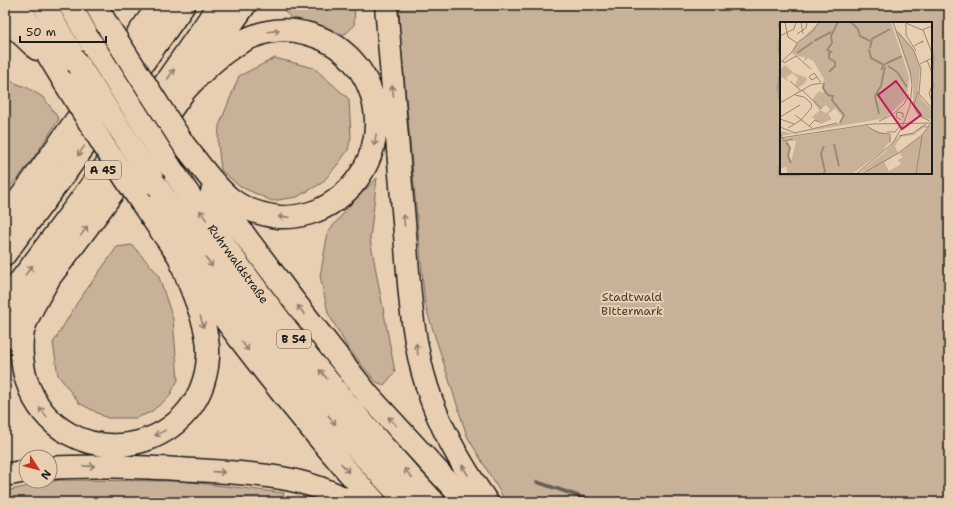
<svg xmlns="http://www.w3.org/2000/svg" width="954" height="507" viewBox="0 0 954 507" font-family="'Shantell Sans',sans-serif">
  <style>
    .green { fill: #c7b199; stroke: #72665a; fill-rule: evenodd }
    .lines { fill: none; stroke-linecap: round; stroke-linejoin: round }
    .stream { stroke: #685e53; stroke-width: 3.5 }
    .highway-casing { stroke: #1c1c1c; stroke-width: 25 }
    .highway { stroke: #e9cfb1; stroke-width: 22 }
    .highway-bridge-casing { stroke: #1c1c1c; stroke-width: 25; stroke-linecap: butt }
    .highway-bridge { stroke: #e9cfb1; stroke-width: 22 }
    .oneway { stroke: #8d7e6e }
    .labels { text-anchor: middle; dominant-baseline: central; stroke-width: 4; stroke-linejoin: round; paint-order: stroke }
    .shield { fill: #e9cfb1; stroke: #5a5249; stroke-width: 1 }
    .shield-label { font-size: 11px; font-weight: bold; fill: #1c1c1c }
    .street-label { font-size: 12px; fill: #1c1c1c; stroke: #e9cfb1 }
    .park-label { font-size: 12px; fill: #47413b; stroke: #e9cfb1 }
    .inset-river { fill: none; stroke: #9b8a78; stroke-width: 2 }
    .inset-road { fill: none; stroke: #978775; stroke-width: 1 }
    .view { fill: #c2185b; fill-opacity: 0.15; stroke: #c2185b; stroke-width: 2 }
    .inset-edge { fill: none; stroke: #1c1c1c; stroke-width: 2 }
  </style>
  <rect width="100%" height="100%" fill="#e9cfb1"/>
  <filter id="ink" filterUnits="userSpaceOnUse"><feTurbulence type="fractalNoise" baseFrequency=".025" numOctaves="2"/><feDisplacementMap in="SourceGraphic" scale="8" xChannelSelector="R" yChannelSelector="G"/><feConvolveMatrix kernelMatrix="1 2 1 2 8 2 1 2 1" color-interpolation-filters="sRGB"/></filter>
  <g filter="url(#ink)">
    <path class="green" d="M284,5h71l-1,21 -9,8h-10l-19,-9h-16l-15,-13z
      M399,5h550v497h-443l-39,-66 -42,-131 -25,-272zM781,23h150v150h-150z
      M275,58l39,10 35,31 2,38 -3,13 -10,14 -16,19 -25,14 -25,4 -33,-15 -18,-16 -3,-27 1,-17 20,-50z
      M5,79l23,9 16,10 15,21c-16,25 -33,52 -54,73z
      M377,178l-7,61 25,133 -11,13 -8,-3 -28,-34 -20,-35 -8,-37 8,-44 23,-28z
      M132,245l26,29 15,45 5,61 -9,17 -18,15 -15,6h-29l-28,-15 -21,-28 -5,-32 24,-40 40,-56z
      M59,480l123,1 102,12 -1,9h-278v-11z"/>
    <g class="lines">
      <path class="stream" d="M537,482l59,20"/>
      <g class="highway-casing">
        <path id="highway" d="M18,5l47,78
          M44,5l34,59
          M70,5l22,39
          M96,5l10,18
          M386,5c6,72 12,145 18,217 5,55 6,112 23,165 13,42 35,79 60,115
          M5,23l12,7 20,19
          M184,145c15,18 29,40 47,54 14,11 32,16 48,18 20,1 41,-5 57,-17 65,-47 48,-148 -31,-167 -49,-13 -88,22 -119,56
          M169,165c79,119 167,233 265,337
          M155,184c57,84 118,166 184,244 21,25 44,49 67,74
          M212,192l79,105 78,99 97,106
          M141,202c72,105 148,206 234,300
          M5,219l154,-214
          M5,254l61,-82 118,-167
          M50,277c-10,18 -22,35 -27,54 -3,16 -1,36 4,51 34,98 175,76 181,-25 2,-31 -18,-69 -28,-98
          M5,301c74,-97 145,-195 214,-296
          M5,337l96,-128 144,-204
          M50,468c43,-3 85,-1 128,1 58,4 121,3 172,33
          M5,475l21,-4"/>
      </g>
      <use href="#highway" class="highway"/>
      <g class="highway-bridge-casing">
        <path id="highway-bridge" d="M106,23l78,122
          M92,44l77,121
          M78,64l77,120
          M65,83l39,63 37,56"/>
      </g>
      <use href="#highway-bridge" class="highway-bridge"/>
    </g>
    <defs><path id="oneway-shaft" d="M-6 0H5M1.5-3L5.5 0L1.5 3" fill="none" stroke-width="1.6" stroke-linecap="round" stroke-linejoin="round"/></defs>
    <g class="oneway">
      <use href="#oneway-shaft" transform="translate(274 31) rotate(-7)"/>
      <use href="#oneway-shaft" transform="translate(171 74) rotate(-56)"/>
      <use href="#oneway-shaft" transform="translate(393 91) rotate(-95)"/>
      <use href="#oneway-shaft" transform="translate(375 140) rotate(101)"/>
      <use href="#oneway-shaft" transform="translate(81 151) rotate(125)"/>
      <use href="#oneway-shaft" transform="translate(203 215) rotate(-125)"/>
      <use href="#oneway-shaft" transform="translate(284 217) rotate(-178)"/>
      <use href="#oneway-shaft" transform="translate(404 220) rotate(-95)"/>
      <use href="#oneway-shaft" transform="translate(84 231) rotate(-54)"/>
      <use href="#oneway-shaft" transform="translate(209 262) rotate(54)"/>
      <use href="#oneway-shaft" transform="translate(29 270) rotate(-53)"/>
      <use href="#oneway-shaft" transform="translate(301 310) rotate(-128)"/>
      <use href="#oneway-shaft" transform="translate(202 322) rotate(74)"/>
      <use href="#oneway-shaft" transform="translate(245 346) rotate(52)"/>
      <use href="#oneway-shaft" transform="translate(417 349) rotate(-100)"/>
      <use href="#oneway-shaft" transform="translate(323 374) rotate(-130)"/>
      <use href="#oneway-shaft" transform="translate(43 412) rotate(-128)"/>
      <use href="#oneway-shaft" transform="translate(332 420) rotate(51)"/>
      <use href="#oneway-shaft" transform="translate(392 421) rotate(-132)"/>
      <use href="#oneway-shaft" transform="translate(160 433) rotate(151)"/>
      <use href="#oneway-shaft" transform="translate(89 466) rotate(-1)"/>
      <use href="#oneway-shaft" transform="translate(345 468) rotate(49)"/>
      <use href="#oneway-shaft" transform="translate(465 470) rotate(-121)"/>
      <use href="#oneway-shaft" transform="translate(219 472) rotate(4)"/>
      <use href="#oneway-shaft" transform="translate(408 473) rotate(-131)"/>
    </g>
  </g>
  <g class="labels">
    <g class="shield">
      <rect x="85" y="161" width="36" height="18" rx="3"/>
      <rect x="277" y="330" width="34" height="18" rx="3"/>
    </g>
    <g class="shield-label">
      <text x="103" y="170">A 45</text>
      <text x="294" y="339">B 54</text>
    </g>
    <g class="street-label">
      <text transform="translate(238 264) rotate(54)">Ruhrwaldstraße</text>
    </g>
    <g class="park-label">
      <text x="632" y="297">Stadtwald<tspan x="632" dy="14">Bittermark</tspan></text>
    </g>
  </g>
  <g transform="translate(780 22)">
    <rect width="152" height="152" fill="#e9cfb1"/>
    <path d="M39,0h72l18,55 -2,20 -21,21 -106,18v-5l15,3 44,-11 5,-5 -9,-10 -7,6 4,5 -11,5 -9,-7 8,-7 6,3 4,-3 -4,-5 -7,5 -7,-10 7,-9 5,2 -2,-6 2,-8 -10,-17 -6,-4 -4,4 1,-5 -9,-1 -4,-3 4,-8zM115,6l17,19 8,20 -2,23 -5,15v-21zM5,43l9,8 11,4 2,2 -2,4 -7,5 -3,-3 3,-7 -6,-5 -6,5 3,4 -9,-6v-6zM138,70l4,8 10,9v11l-11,-3 -8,-11zM150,103l-1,2 3,-2v49h-68h3l-1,-3 -9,3 28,-22 15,-17 15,-2 6,-7zM143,106h5l-6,7 -23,18 4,4 -5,3 3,4 -12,7 -5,-9 14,-9 -3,-7 6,-9 13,-2zM83,104l26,9 2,4 -8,12 -31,23h-64l-2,-7 -6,2v-30zM14,118l2,2 -5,20 -3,-5 2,-7 -2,-9z" fill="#c7b199" fill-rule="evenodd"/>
    <path class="inset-river" d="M71,0l7,7 2,7 10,5M34,19l17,-9M90,26l2,-9 18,-10M89,27l2,9 13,7 -3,5M17,31l16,-11M105,42l17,-8M108,44l9,6 10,15M49,50l6,-6v-4l-6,-4v-5l2,-1 -4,-2 5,-7 -1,-7 7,-14M44,61l-1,5 5,7 5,1 -1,4 12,15 -4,8M99,92l-4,-18 6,-10 4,-19M6,120l4,6 -2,8 3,7M54,122l5,22M43,152l2,-3 -4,-17 3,-8"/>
    <path class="inset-road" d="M5,0l3,15 9,6M21,0l2,12M126,0v13l10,16M126,1l16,7 10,-4M143,8l9,23M118,10l16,19 7,18 -2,25 13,14M17,12l9,-6 1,-6M0,14l14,-7 2,-7M134,24l9,-5v1h-2M16,34l15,13M147,38l5,13M3,39l1,2 12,-7M0,41l12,-11 6,-10 15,-11 6,-9M140,42l12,-6M37,55l-5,3 -3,-3 5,-4 6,8 1,1M10,59l11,10M152,64l-3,7 3,8M22,68l20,19M131,80l8,14 11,5M0,81l31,-18 11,-2M134,82l4,-13M15,93l17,13M0,95l20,-12M0,97l14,5M121,98l-5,-3 1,-5 6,1v5M99,99l13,-6 12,-11 5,-10M85,103l14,8 11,1v9M29,104l6,-6 4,2M0,105l15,6 42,-10M8,106l13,-8 11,-13 -1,-4 -7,-6 -9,-2M107,110h8l4,-5M0,111l4,8 8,-2v2M119,114l14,-3 13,-9M0,116l92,-14 60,-1M76,152l37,-31 9,-16 8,-21 2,-21 -2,-14 -17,-49M82,152l35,-20 25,-19 10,-13M136,152l6,-38"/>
    <path class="view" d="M116,59l25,34 -19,14 -24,-34z"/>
    <rect width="152" height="152" class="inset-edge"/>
  </g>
  <rect width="954" height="507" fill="none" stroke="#e9cfb1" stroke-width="20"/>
  <rect x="10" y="10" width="934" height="487" fill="none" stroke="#1c1c1c" stroke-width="1.5" filter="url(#ink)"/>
  <g transform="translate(38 469) rotate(126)"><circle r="19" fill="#e9cfb1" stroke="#978775"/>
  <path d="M0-3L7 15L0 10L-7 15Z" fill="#c8321e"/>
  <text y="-6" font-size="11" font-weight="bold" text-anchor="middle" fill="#1c1c1c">N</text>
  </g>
  <path d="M20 36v6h86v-6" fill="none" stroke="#1c1c1c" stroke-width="2"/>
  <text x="26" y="36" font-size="12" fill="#1c1c1c" stroke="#e9cfb1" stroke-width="3" paint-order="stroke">50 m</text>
</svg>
